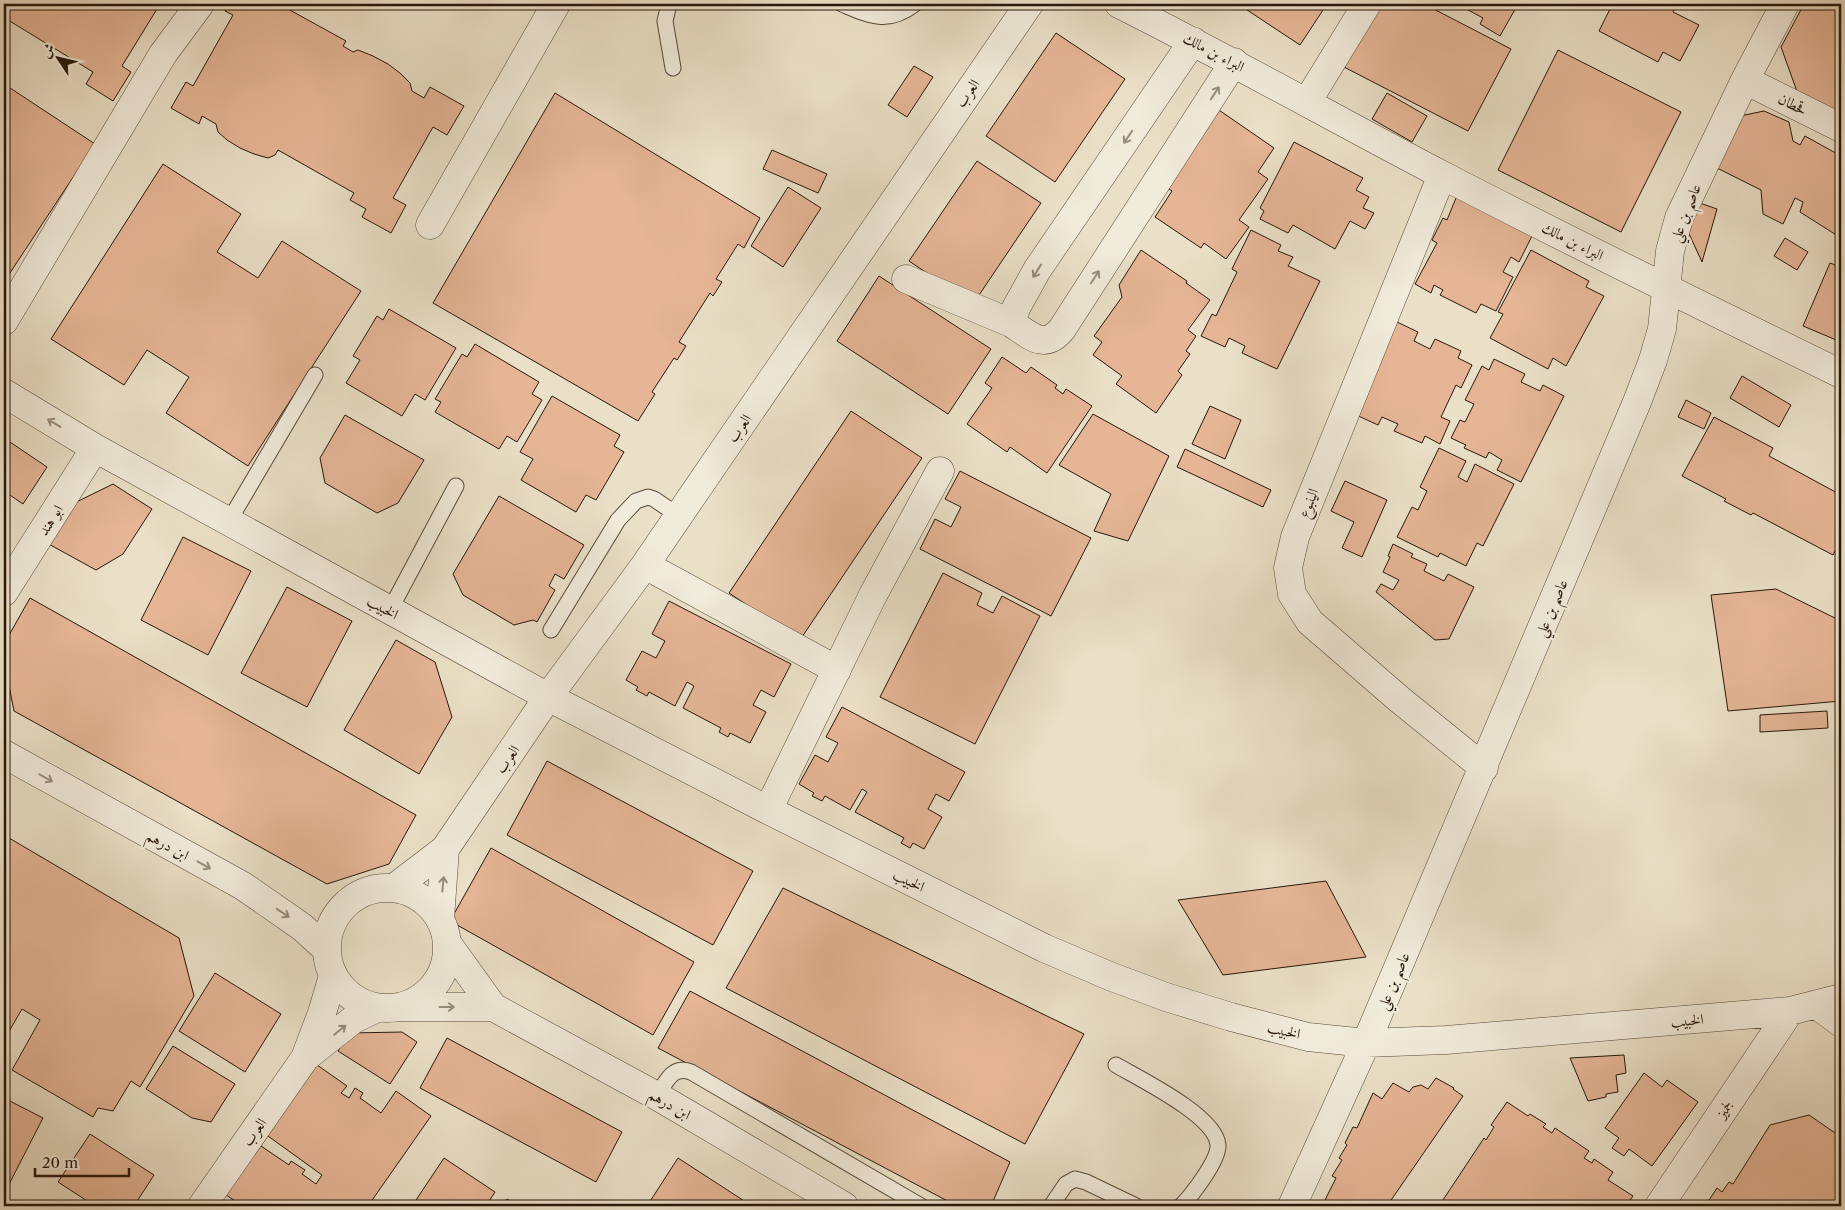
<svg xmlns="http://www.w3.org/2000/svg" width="1845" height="1210" viewBox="0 0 1845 1210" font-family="'Libre Caslon Text',Amiri,serif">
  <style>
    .building { fill: #e5b596; stroke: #28170b }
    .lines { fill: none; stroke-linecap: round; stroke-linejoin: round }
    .service-casing { stroke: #58493a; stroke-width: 17 }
    .minor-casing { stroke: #58493a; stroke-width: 29 }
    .tertiary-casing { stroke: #58493a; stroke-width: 29 }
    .service { stroke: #f1ebdb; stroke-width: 15 }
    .minor { stroke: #f1ebdb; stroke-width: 28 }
    .tertiary { stroke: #f1ebdb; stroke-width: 28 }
    .oneway { stroke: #978c7d }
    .labels { text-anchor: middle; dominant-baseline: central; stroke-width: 4.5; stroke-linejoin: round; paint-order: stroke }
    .street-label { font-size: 15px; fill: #28170b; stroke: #f1ebdb }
  </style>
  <rect width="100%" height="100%" fill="#eae0c7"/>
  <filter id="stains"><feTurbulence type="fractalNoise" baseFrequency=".004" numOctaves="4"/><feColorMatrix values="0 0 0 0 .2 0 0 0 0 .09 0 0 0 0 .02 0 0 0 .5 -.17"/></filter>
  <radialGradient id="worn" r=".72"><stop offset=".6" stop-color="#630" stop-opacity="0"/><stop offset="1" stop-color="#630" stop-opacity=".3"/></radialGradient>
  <path class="building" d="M4,4h156l-38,62 9,6 -18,29 -27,-17 7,-12 -85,-52 -4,3z
    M229,4h38l6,3 2,-3h4l67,37 -3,5 10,6 5,-2 15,6 15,8 12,9 10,10 2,8 12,7 6,-11 34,19 -17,29 -14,-8 -40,71 13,7 -15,28 -29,-16 4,-8 -16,-9 4,-7 -76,-43 -3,5 -7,3 -14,-4 -14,-6 -13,-8 -9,-8 -2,-8 -14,-8 -3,8 -28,-16 15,-26 7,4 40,-71 -8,-4z
    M1238,4h89l-27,41z
    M1380,4h44l87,45 -43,82 -126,-65z
    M1457,4h61l-18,32 -20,-12 3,-6z
    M1604,4h73l-4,8 26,13 -19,36 -17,-9 -5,10 -59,-31 12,-24z
    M1804,4h37v113l-42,-20 -18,-50z
    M1056,33l69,46 -70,103 -69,-46z
    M1558,50l123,62 -60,120 -123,-62z
    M914,66l19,11 -26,40 -19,-12z
    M4,84l91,60 -91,138z
    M555,93l205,125 -16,30 -6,-4 -22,35 6,3 -9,14 -3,-3 -31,49 7,4 -9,14 -3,-2 -22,34 3,2 -17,27 -205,-118z
    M1387,93l40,23 -15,26 -40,-23z
    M1216,108l58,40 -16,24 10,7 -29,41 10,7 -23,32 -22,-16 -3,5 -46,-31 17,-26 -9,-6z
    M1764,111l25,11 4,19 7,4 5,-9 36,20v82l-41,-26 3,-10 -8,-4 -12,26 -20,-10 -2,-24 -48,-24 27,-50z
    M1294,142l69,36 -7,12 13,7 -6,11 11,5 -9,16 -15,-8 -15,28 -42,-24 -5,8 -28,-14 4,-8 -4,-3z
    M772,150l55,24 -9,19 -55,-24z
    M977,161l64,42 -68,101 -64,-43z
    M163,164l78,50 -24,38 41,26 24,-37 79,50 -113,175 -82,-53 23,-36 -42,-27 -23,35 -73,-46z
    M788,187l33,21 -38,59 -32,-21z
    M1466,193l69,37 -16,32 -8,-5 -8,15 10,5 -17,34 -15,-7 -5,9 -36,-18 3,-5 -9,-5 -3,8 -16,-9 22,-41 -5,-3 11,-22 4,2 9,-22z
    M1697,202l20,7 -15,53 -17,-37z
    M1251,230l30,15 -3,6 15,6 -5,9 32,15 -43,88 -35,-16 3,-7 -16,-8 -4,9 -24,-11 11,-22 4,2 21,-44 -5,-3z
    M1785,238l23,14 -11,18 -23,-14z
    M1141,250l46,31 -1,2 24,17 -22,30 8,6 -10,15 4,3 -12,17 4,4 -26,38 -40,-29 6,-8 -29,-21 9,-13 -8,-6 28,-39 -3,-12z
    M1531,250l58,31 -3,6 18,9 -38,70 -13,-8 -5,11 -58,-31 13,-24 -5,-2z
    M1830,263l11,4v75l-38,-16z
    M879,276l112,73 -43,65 -111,-73z
    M389,309l67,39 -31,52 -10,-6 -13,22 -56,-33 14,-23 -7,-4 24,-40 6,4z
    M1397,322l21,10 -4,9 16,8 5,-10 26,12 -3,7 14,7 -11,23 -5,-3 -15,32 9,4 -10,23 -15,-8 -3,7 -28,-12 4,-7 -16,-7 -4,8 -24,-11z
    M475,344l64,38 -7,12 10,6 -25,42 -10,-6 -8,13 -64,-37 6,-10 -6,-3 27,-45 5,3z
    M1002,357l24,16 5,-6 26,18 -2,3 8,6 3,-5 26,17 -45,67 -37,-26 -3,5 -40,-28 25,-36 -7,-5z
    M1494,359l31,15 -4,8 19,9 3,-6 21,11 -43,86 -24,-12 5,-10 -13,-8 -3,6 -22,-10 2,-3 -15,-7 9,-18 5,2 9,-18 -9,-4 17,-34 7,4z
    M1742,376l49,29 -12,22 -49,-29z
    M552,396l68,39 -6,11 10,6 -28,48 -10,-5 -10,17 -55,-32 12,-21 -13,-7z
    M1686,400l25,13 -7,16 -26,-12z
    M1210,406l31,14 -16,39 -33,-15z
    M851,411l71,47 -122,182 -71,-47z
    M1093,414l76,42 -41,85 -34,-10 17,-37 -52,-29z
    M345,415l79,45 -26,43 -21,10 -52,-30 -5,-25z
    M1714,417l59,31 -4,8 72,39v45l-8,15 -80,-42 -2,2 -27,-14 2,-2 -44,-23z
    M4,438l43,29 -24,37 -19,-13z
    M1439,448l27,13 -8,16 9,5 8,-18 39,20 -31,62 -6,-3 -11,23 -26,-13 -2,4 -41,-20 15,-30 6,3 9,-19 -7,-4z
    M1185,449l86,41 -8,17 -86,-40z
    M960,471l131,67 -40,78 -131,-67 15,-30 16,8 10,-20 -16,-8z
    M1345,481l42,19 -25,57 -20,-9 12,-26 -23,-11z
    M113,484l39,25 -29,45 -27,16 -51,-28 1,-25z
    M499,496l85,49 -20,34 -9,-5 -6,12 6,4 -18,32 -4,-2 -19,5 -51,-30 -10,-21z
    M4,516l5,3 -5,8z
    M183,537l68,34 -43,84 -67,-35z
    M1393,544l20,10 -2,3 16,7 -3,7 20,10 4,-7 26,13 -25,52 -14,1 -59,-48 5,-8 12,6 6,-10 -16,-8 7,-15 -2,-1z
    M943,573l39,20 -5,12 16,8 9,-17 38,20 -65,128 -95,-47z
    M287,587l65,34 -45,86 -66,-34z
    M1776,589l65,32v80l-113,10 -17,-116z
    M30,598l386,217 -27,49 -62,20 -313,-173 -10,-51v-16z
    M669,601l122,63 -17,33 -13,-7 -8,15 13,7 -16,31 -20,-10 -2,4 -9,-5 2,-4 -38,-20 11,-22 -7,-4 -12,24 -26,-14 -2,4 -11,-6 2,-3 -12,-7 16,-29 14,7 9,-17 -13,-7z
    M396,640l39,22 17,55 -33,57 -75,-44z
    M842,707l123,65 -16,29 -13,-7 -8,15 14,8 -18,32 -11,-6 -3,5 -9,-5 3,-5 -49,-26 12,-20 -5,-3 -12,21 -25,-14 -3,5 -10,-5 2,-3 -15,-9 16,-29 13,7 10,-19 -12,-6z
    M1827,711l1,17 -68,4v-17z
    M547,761l206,110 -40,74 -206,-110z
    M4,835l175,103 15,58 -54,91 -9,-6 -18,30 -15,-3 -5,9 -81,-47 28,-50 -18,-11 -18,31z
    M491,848l203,114 -41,73 -203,-114z
    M1326,881l40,76 -143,18 -45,-75z
    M783,888l301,146 -59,110 -299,-156z
    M215,973l66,41 -36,58 -66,-41z
    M690,991l320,171 -19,44h-34l-299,-158z
    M402,1032l15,10 -27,42 -52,-33 12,-18z
    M447,1038l175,94 -26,50 -176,-94z
    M173,1046l62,38 -24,38 -19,-4 -46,-29z
    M1624,1055l2,18 -10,2 2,17 -12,2v3l-18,4 -18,-43z
    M310,1060l37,26 -6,7 8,5 6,-10 8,5 -3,5 21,15 15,-22 35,25 -63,90h-125l-20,-13 35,-49 31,21 2,-4 14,9 -3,4 14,10 6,-9 -61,-44z
    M1644,1073l18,14 5,-7 31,22 -46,64 -23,-17 -5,7 -12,-8 7,-10 -14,-10z
    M1436,1078l18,10 -1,1 10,7 -76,110h-65l14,-28 -4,-2 10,-16 -3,-2 8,-13 -2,-2 8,-16 4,1 16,-35 9,6 11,-16 16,9 4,-5 8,-2 7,4z
    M4,1098l39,20 -39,76z
    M1507,1102l21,14 2,-2 16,10 -3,3 9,6 3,-5 34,23 -5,7 8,5 2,-4 19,13 -5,8 25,16 -7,10h-187l45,-68 2,2 8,-13 -3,-2z
    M1809,1115l32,22v69h-136l12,-18 5,4 7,-10 4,2 37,-59z
    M90,1134l64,41 -20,31h-39l-37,-24z
    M444,1158l51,34 -9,14h-74z
    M678,1158l74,48h-105z
    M507,1199l11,7h-15z"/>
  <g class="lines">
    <g class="service-casing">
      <path id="service" d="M669,4l-4,17 8,47
        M842,4c29,12 45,21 73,0
        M229,521l86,-146
        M390,610l66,-124
        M551,630l67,-110 18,-19 12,-4 6,2 25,17
        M1116,1065c24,14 100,51 102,80 1,15 -26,50 -37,61
        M657,1096c9,-14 15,-31 34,-24l230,134
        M1051,1206l15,-22 9,-5 11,3 50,24"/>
    </g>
    <g class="minor-casing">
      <path id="minor" d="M1119,4c110,55 216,115 325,172 131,68 264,133 397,198
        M1193,41l-156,229 -21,38 -5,15c19,12 33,28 51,6l172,-267
        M1745,80l96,48
        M1307,102l60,-98
        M1442,175l-147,362 -7,31 4,26 18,28 89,77 85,69
        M430,225l126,-221
        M906,279l105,44
        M4,321l159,-267 37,-50
        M4,393l91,55 453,249 220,113 276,138 68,29 54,20 65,20 77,20 58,6 80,-3 344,-29 51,-13
        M645,565l192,105
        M4,592l91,-144
        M768,810l105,-215 67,-124
        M394,888l51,-39 103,-152 97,-132 384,-561
        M440,919l5,-70
        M1817,1005l24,18
        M306,1057l48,-38 23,-11
        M202,1206l103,-148 17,-45 11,-37
        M1292,1206l74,-163 271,-641 16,-42 9,-31 8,-78 9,-33 66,-138 40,-76
        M1659,1206l131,-195"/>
    </g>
    <g class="tertiary-casing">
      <path id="tertiary" d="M4,754l239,132 59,41 22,20
        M327 948a60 60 0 1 1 120 0a60 60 0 1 1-120 0Z
        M447,943l46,64 164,89 187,110
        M403,1007h90"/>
    </g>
    <use href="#service" class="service"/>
    <use href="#minor" class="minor"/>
    <use href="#tertiary" class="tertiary"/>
  </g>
  <defs><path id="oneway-shaft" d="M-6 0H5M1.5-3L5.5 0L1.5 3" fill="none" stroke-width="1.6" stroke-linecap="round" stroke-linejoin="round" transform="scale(1.25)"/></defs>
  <g class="oneway">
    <use href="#oneway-shaft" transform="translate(1215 93) rotate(-57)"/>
    <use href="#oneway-shaft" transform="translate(1128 137) rotate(124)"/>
    <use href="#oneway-shaft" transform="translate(1037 271) rotate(122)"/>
    <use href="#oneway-shaft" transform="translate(1095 277) rotate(-57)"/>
    <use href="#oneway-shaft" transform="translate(54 423) rotate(-149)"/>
    <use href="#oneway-shaft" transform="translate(46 778) rotate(29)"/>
    <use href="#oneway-shaft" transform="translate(204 865) rotate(29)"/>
    <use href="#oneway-shaft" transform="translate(443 884) rotate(-85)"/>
    <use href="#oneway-shaft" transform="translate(283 913) rotate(34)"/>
    <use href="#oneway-shaft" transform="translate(447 1007)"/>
    <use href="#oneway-shaft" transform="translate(340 1030) rotate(-39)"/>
  </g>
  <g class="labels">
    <g class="street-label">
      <text transform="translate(1214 52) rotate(28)">البراء بن مالك</text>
      <text transform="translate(967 93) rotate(-56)">العرب</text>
      <text transform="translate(1793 104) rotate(27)">قحطان</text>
      <text transform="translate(1685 213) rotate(-69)">عاصم بن علي</text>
      <text transform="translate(1573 241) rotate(27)">البراء بن مالك</text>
      <text transform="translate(739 428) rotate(-56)">العرب</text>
      <text transform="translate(1308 503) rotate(-68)">الينبوع</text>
      <text transform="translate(50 520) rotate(-58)">ابو هند</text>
      <text transform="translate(383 607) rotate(29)">الخبيب</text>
      <text transform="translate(1551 608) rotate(-67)">عاصم بن علي</text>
      <text transform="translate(507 759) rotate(-56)">العرب</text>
      <text transform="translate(168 845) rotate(29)">ابن درهم</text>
      <text transform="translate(909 880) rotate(26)">الخبيب</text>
      <text transform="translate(1393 981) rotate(-67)">عاصم بن علي</text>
      <text transform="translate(1687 1020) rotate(-5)">الخبيب</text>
      <text transform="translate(1284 1030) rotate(14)">الخبيب</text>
      <text transform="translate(670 1104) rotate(30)">ابن درهم</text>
      <text transform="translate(1724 1109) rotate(-56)">لجميز</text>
      <text transform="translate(254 1132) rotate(-55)">العرب</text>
    </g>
  </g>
  <rect width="1845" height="1210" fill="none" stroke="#eae0c7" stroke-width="20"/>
  <rect x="5" y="5" width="1835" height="1200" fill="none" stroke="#28170b" stroke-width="2.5"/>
  <rect x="10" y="10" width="1825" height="1190" fill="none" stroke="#28170b"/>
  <g transform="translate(58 58) rotate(305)" stroke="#f1ebdb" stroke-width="4" paint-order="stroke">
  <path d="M0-4L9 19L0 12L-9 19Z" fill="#28170b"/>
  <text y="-8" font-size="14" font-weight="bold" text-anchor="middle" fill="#28170b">ش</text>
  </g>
  <path d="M35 1168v8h94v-8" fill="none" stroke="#28170b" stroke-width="2.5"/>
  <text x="42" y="1168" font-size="15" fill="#28170b" stroke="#f1ebdb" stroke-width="4" paint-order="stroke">20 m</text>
  <rect width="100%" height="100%" filter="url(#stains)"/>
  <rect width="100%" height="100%" fill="url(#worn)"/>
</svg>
